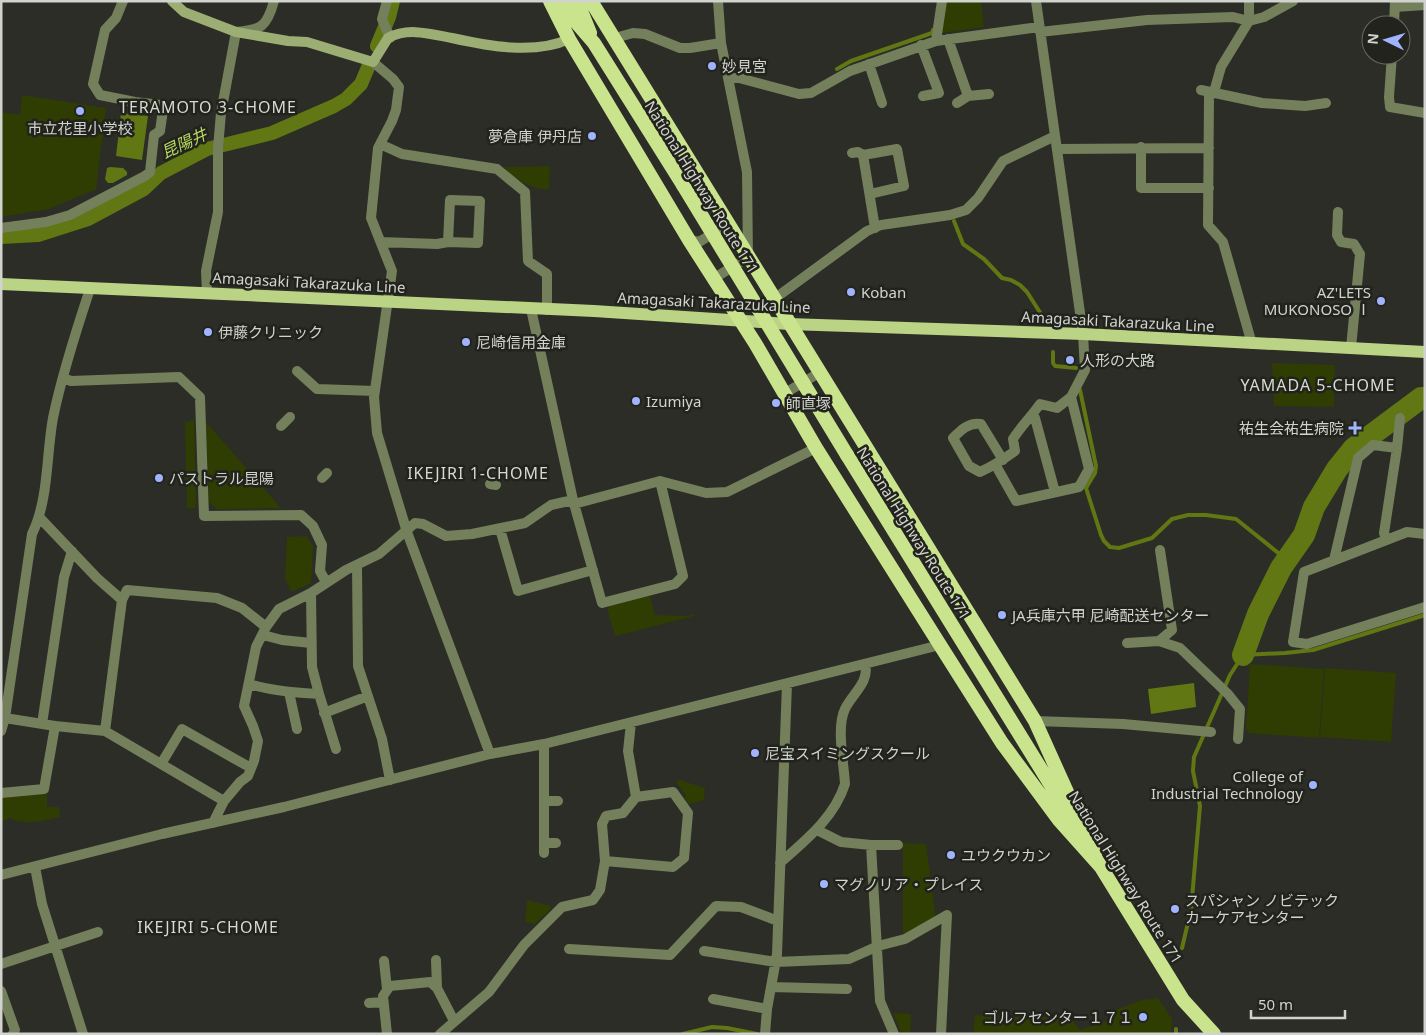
<svg xmlns="http://www.w3.org/2000/svg" width="1426" height="1035" viewBox="0 0 1426 1035" font-family="'Noto Sans','Noto Sans JP',sans-serif">
  <style>
    .green { fill: #2f3c02 }
    .water { fill: #617713 }
    .lines { fill: none; stroke-linecap: round; stroke-linejoin: round }
    .stream { stroke: #617713; stroke-width: 4 }
    .canal { stroke: #617713; stroke-width: 14 }
    .river { stroke: #617713; stroke-width: 22 }
    .minor { stroke: #747f5b; stroke-width: 10 }
    .secondary { stroke: #9cae73; stroke-width: 10 }
    .primary { stroke: #bbd385; stroke-width: 12 }
    .trunk { stroke: #cae48e; stroke-width: 14 }
    .trunk-bridge { stroke: #cae48e; stroke-width: 14 }
    .poi-dot { fill: #a0b3fd; stroke: #21231c; stroke-width: 2 }
    .labels { text-anchor: middle; dominant-baseline: central; stroke-width: 5; stroke-linejoin: round; paint-order: stroke }
    .poi-label { font-size: 15px; fill: #d1d3ce; stroke: #21231c; text-anchor: start }
    .street-label { font-size: 15px; fill: #d1d3ce; stroke: #21231c }
    .neighbourhood-label { font-size: 16px; letter-spacing: 1px; fill: #d6dad0; stroke: #21231c }
    .water-label { font-size: 16px; font-style: italic; fill: #b9da61; stroke: #21231c }
  </style>
  <rect width="100%" height="100%" fill="#2b2d26"/>
  <path class="green" d="M944,1h37l3,26 -44,6z
    M22,95l84,13 -10,81 -47,20 -48,8v-105l19,3z
    M550,166l-1,23c-17,2 -31,-10 -43,-19v-3z
    M1272,363l63,2 -1,42 -60,-1z
    M191,420h3l2,88 -9,1 -2,-87h5z
    M206,422l75,86 -64,1 -5,-4 -3,-4z
    M307,536l6,10 -2,37 -19,9 -7,-13 2,-42z
    M650,595l5,20 31,1 7,-2 1,2 -79,20 -8,-27 5,-5z
    M1250,664l74,5 -5,69 -70,-5 -3,-4z
    M1325,668l71,5 -5,69 -71,-5z
    M677,779l28,9 -1,12 -15,4 -5,-6 2,-3 -9,-11z
    M47,794v13h12l1,10c-17,4 -35,9 -50,1l-9,4v-26z
    M903,843l23,1 10,76 -33,17z
    M527,900l24,6 -1,2 1,1 -16,15 -10,-2z
    M1158,998l14,21 -1,15h-198l2,-19 96,3 9,12 35,-12 -3,-7 30,-11z
    M893,1013l18,1 -1,20h-8z"/>
  <path class="water" d="M121,113l27,3 -6,44 -26,-4z
    M110,167l13,1 4,4v3l-14,8h-5l-3,-4 2,-11z
    M1194,683l2,24 -45,7 -3,-25z"/>
  <g class="lines">
    <path class="stream" d="M837,69l14,-8 81,-28 1,-3
      M954,221l9,23 21,15 18,19 9,2 9,5 7,7 14,22
      M1053,352v11l2,3 21,2
      M1080,390l16,76 -1,7 -9,15 15,47 3,6 6,6 9,1 33,-10 20,-19 16,-4h18l30,4 51,41
      M1182,948l9,-38 9,-104 -7,-35 1,-14 36,-82 13,-20 42,-2 28,-3 112,-35
      M683,1034l29,-7 15,1 30,6
      M1176,1034v-5"/>
    <path class="canal" d="M377,46l12,-29 4,-16
      M1,237l37,-2 50,-16 56,-30 17,-16 46,-24 65,-16 62,-27 12,-7 15,-15 8,-19"/>
    <path class="river" d="M1243,655l15,-41 23,-46 23,-33 10,-28 23,-38 17,-21 67,-50h4"/>
    <path class="minor" d="M387,1l-5,18 8,19
      M1249,1v20l-28,46 -7,25 -5,5 -1,128 15,17 29,102
      M1395,7l30,-2
      M1394,25l1,-24
      M1040,32l107,-12 86,-3 16,4 15,-4 29,-16
      M615,38l18,-5 12,1 35,14h10l31,-5
      M948,39l20,57
      M936,41l6,-40
      M921,45l18,48 -16,3
      M1392,55l-3,42 1,10 35,6
      M373,62l20,17 6,8 -3,23 -4,11 -14,27 -7,70 21,53 -18,126 3,36 30,99 83,222
      M869,64l13,39
      M729,78h10l60,16 12,-1 39,-22 86,-30 103,-14
      M1201,90l61,13 43,3 21,-3
      M957,103l11,-7 21,-2
      M380,144l22,10 95,15 28,23 3,69 19,13v36
      M1141,147v41h68
      M1057,149l152,-1
      M852,153l6,-1 5,3
      M870,194l34,-8 -7,-37 -34,6 12,73
      M1338,212l-1,23 4,7 13,2 6,10 -9,94
      M1,228l45,-6 24,-7 75,-39 5,-4 4,-37 6,-4 3,-21 -2,-5 -26,-3 -35,-7 -7,-11 12,-54 11,-12 7,-17
      M689,240l10,2 24,-15 1,-10
      M381,242l56,2 11,-2 30,1 2,-42 -30,-1 -2,42
      M713,279l35,-22 -1,-85 -26,-129 -3,-42
      M207,293l-1,-22 12,-59v-64l3,-35 15,-81c25,-2 31,-5 38,-31
      M774,299l93,-68 14,-6 69,-10 16,-5 12,-12 25,-37 52,-25
      M531,309l42,191 29,103 73,-19 8,-8 -23,-95
      M297,371l20,18 58,2
      M63,378l8,3 108,-4 21,20 4,119 97,-1 12,11 9,19 -2,26 6,11
      M785,393l34,-20
      M1033,415l2,3 20,74
      M281,426l9,-9
      M1003,460l-22,-36c-12,-2 -20,6 -28,14l16,28 11,6c13,-6 24,-13 35,-21l-2,-12c9,-14 18,-22 27,-35l17,4 14,-11
      M995,464l21,37 63,-14 10,-18 -18,-72 14,-27 -2,-36 -47,-333
      M322,478l5,-5
      M490,484l6,1
      M574,504l86,-23 46,12 21,-1 89,-44
      M40,518l57,60 25,22 -17,131 119,70
      M500,529l18,62 75,-21
      M1425,534l-18,-2 -103,40 -11,70 14,2 118,-37
      M1386,540l-2,-7 13,-85 3,-30
      M1334,560l24,-102 15,-13 24,3
      M357,565l1,101 24,73 8,41
      M311,593l1,74 7,27 17,55
      M122,600l5,-10 90,8 25,10 24,19
      M263,635l19,5 29,3
      M1159,641l13,-11 -12,-80
      M1127,643l32,-2 21,7 48,46 12,15 -2,30
      M249,684c23,7 46,9 70,10
      M289,692l8,37
      M324,713l44,-17
      M5,718l50,8 50,5
      M1035,721l88,3 88,8
      M42,724l22,-147 8,-26
      M1,731l4,-13 27,-184c17,-35 14,-78 21,-116 9,-44 23,-87 37,-129
      M544,744v109
      M161,764l21,-35 69,39
      M1,793l43,-4 11,-63
      M544,801h14
      M213,823l11,-22 16,-19 8,-6 6,-15 4,-20 -5,-15 -9,-20 12,-59 10,-20 13,-18 32,-16 35,-23 33,-16 36,-31 8,1 23,12 26,-2 53,-11 26,-18 22,-5
      M817,830l24,12 30,3 9,156 14,33
      M544,843h12
      M871,845h27
      M605,861l68,6 11,-9 4,-45 -15,-21 -37,5
      M780,863c26,-23 54,-45 65,-79 -1,-20 -9,-57 0,-75 7,-15 25,-27 20,-45
      M35,867l7,37 41,130
      M1,875l161,-41 122,-27 206,-53 54,-10 396,-99
      M569,949l101,6 46,-49 25,1 37,14
      M704,951l72,11 73,-3 29,-13 27,-7 42,-24 -6,119
      M436,960l1,28
      M384,961l3,28
      M1,964l97,-32
      M771,987l76,2
      M1,991l14,39 -2,4
      M713,999l54,10
      M369,1003l14,-1
      M387,1034l-4,-38 7,-10 40,-4 7,6 17,33
      M440,1034l49,-42 35,-47 38,-38 31,-7 7,-10 5,-29 -3,-37 4,-8 17,-3 13,-16 -8,-46 3,-28
      M765,1034l2,-25 10,-55 10,-270"/>
    <path class="secondary" d="M172,1l12,11 52,20 52,9 19,1 66,20 15,-24c20,-11 43,-4 64,0 36,8 83,17 117,1"/>
    <path class="primary" d="M1,284l593,27 195,13 294,10 342,18"/>
    <path class="trunk" d="M550,1l19,38 120,201 66,103 61,105 124,197 62,98 57,77 42,47
      M562,1l6,12 26,30 89,142
      M577,1l13,32
      M591,1l444,720 60,133
      M847,455l226,366
      M1096,859l87,141 31,34"/>
    <path class="trunk-bridge" d="M683,185l164,270"/>
  </g>
  <g class="poi-dot">
    <circle cx="712" cy="66" r="5"/>
    <circle cx="80" cy="111" r="5"/>
    <circle cx="592" cy="136" r="5"/>
    <circle cx="851" cy="292" r="5"/>
    <circle cx="1381" cy="301" r="5"/>
    <circle cx="208" cy="332" r="5"/>
    <circle cx="466" cy="342" r="5"/>
    <circle cx="1070" cy="360" r="5"/>
    <circle cx="636" cy="401" r="5"/>
    <circle cx="776" cy="403" r="5"/>
    <path d="M1352.5 420.5h5v5h5v5h-5v5h-5v-5h-5v-5h5z"/>
    <circle cx="159" cy="478" r="5"/>
    <circle cx="1002" cy="615" r="5"/>
    <circle cx="755" cy="753" r="5"/>
    <circle cx="1313" cy="785" r="5"/>
    <circle cx="951" cy="855" r="5"/>
    <circle cx="824" cy="884" r="5"/>
    <circle cx="1175" cy="909" r="5"/>
    <circle cx="1143" cy="1017" r="5"/>
  </g>
  <g class="labels">
    <g class="poi-label">
      <text x="722" y="66">妙見宮</text>
      <text x="80" y="128" text-anchor="middle">市立花里小学校</text>
      <text x="582" y="136" text-anchor="end">夢倉庫 伊丹店</text>
      <text x="861" y="292">Koban</text>
      <text x="1371" y="292" text-anchor="end">AZ'LETS<tspan x="1371" dy="17">MUKONOSO Ⅰ</tspan></text>
      <text x="218" y="332">伊藤クリニック</text>
      <text x="476" y="342">尼崎信用金庫</text>
      <text x="1080" y="360">人形の大路</text>
      <text x="646" y="401">Izumiya</text>
      <text x="786" y="403">師直塚</text>
      <text x="1344" y="428" text-anchor="end">祐生会祐生病院</text>
      <text x="169" y="478">パストラル昆陽</text>
      <text x="1012" y="615">JA兵庫六甲 尼崎配送センター</text>
      <text x="765" y="753">尼宝スイミングスクール</text>
      <text x="1303" y="776" text-anchor="end">College of<tspan x="1303" dy="17">Industrial Technology</tspan></text>
      <text x="961" y="855">ユウクウカン</text>
      <text x="834" y="884">マグノリア・プレイス</text>
      <text x="1185" y="900">スパシャン ノビテック<tspan x="1185" dy="17">カーケアセンター</tspan></text>
      <text x="1133" y="1017" text-anchor="end">ゴルフセンター１７１</text>
    </g>
    <g class="street-label">
      <text transform="translate(702 187) rotate(58)">National Highway Route 171</text>
      <text transform="translate(309 282) rotate(3)">Amagasaki Takarazuka Line</text>
      <text transform="translate(714 302) rotate(3)">Amagasaki Takarazuka Line</text>
      <text transform="translate(1118 321) rotate(3)">Amagasaki Takarazuka Line</text>
      <text transform="translate(914 533) rotate(58)">National Highway Route 171</text>
      <text transform="translate(1126 877) rotate(58)">National Highway Route 171</text>
    </g>
    <g class="neighbourhood-label">
      <text x="208" y="107">TERAMOTO 3-CHOME</text>
      <text x="1318" y="385">YAMADA 5-CHOME</text>
      <text x="478" y="473">IKEJIRI 1-CHOME</text>
      <text x="208" y="927">IKEJIRI 5-CHOME</text>
    </g>
    <g class="water-label">
      <text transform="translate(184 143) rotate(-25)">昆陽井</text>
    </g>
  </g>
  <rect width="1426" height="1035" fill="none" stroke="#d1d3ce" stroke-width="5"/>
  <g transform="translate(1386 40) rotate(275)"><circle r="24" fill="#21231c" stroke="#676963"/>
  <path d="M0-4L9 19L0 12L-9 19Z" fill="#a0b3fd"/>
  <text y="-8" font-size="14" font-weight="bold" text-anchor="middle" fill="#d1d3ce">N</text>
  </g>
  <path d="M1251 1010v8h94v-8" fill="none" stroke="#d1d3ce" stroke-width="2.5"/>
  <text x="1258" y="1010" font-size="15" fill="#d1d3ce" stroke="#21231c" stroke-width="4" paint-order="stroke">50 m</text>
</svg>
